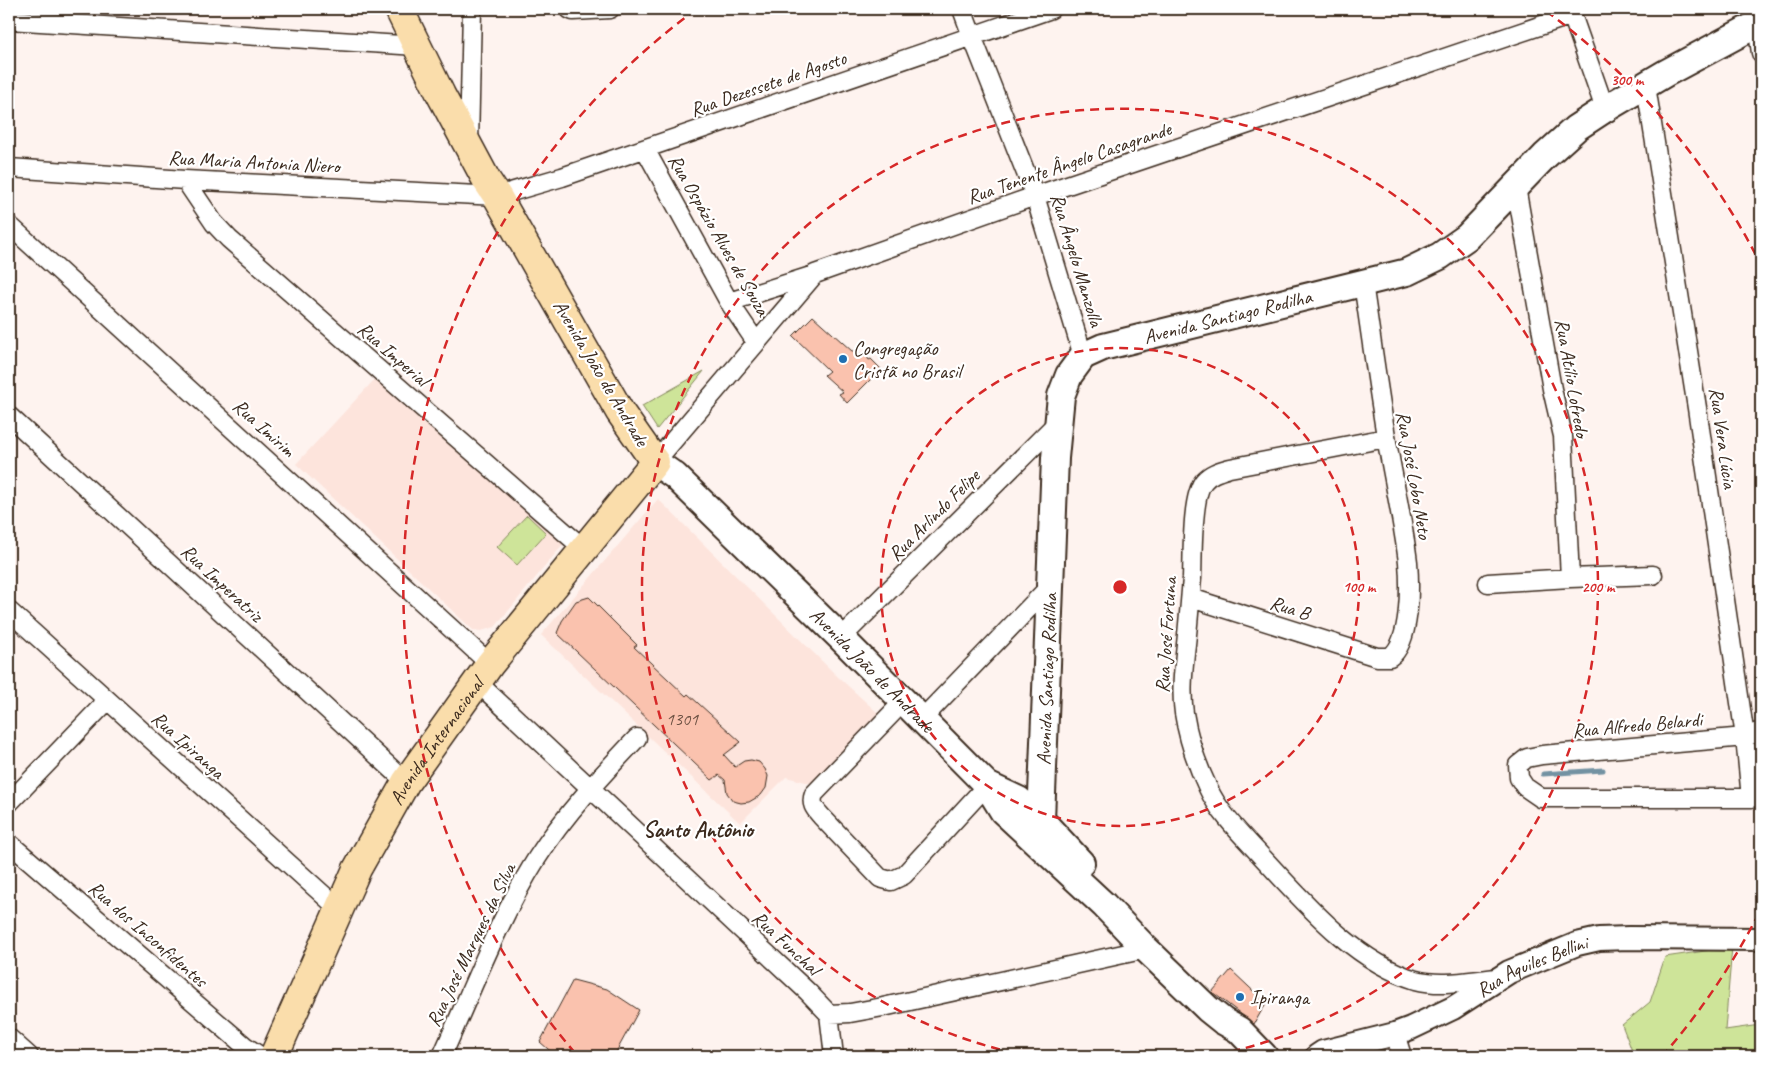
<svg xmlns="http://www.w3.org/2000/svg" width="1770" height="1065" viewBox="0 0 1770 1065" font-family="Caveat,sans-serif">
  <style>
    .built { fill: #fde4dc }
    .green { fill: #cee499; stroke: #84875c }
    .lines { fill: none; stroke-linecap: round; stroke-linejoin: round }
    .stream { stroke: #7392a2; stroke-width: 5 }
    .building { fill: #fac2ae; stroke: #3b2a1e }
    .minor-casing { stroke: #3b2a1e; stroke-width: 21 }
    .tertiary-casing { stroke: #3b2a1e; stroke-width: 26 }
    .secondary-casing { stroke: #3b2a1e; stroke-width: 30 }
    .primary-casing { stroke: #3b2a1e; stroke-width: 31 }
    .minor { stroke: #fff; stroke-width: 18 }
    .tertiary { stroke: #fff; stroke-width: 22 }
    .secondary { stroke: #fff; stroke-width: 26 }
    .primary { stroke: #faddab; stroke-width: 28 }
    .ring { fill: none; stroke: #d62828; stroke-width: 2.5; stroke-dasharray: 9 6 }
    .poi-dot { fill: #1f6fb2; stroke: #fff; stroke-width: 2 }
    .labels { text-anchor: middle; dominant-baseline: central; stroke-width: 4.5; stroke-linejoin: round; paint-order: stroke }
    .number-label { font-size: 18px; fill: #6b5042 }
    .street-label { font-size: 20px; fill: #3b2a1e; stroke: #fff }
    .poi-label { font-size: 20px; fill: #3b2a1e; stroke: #fff; text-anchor: start }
    .quarter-label { font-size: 22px; font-weight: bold; fill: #3b2a1e; stroke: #fff }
    .centre { fill: #d62828; stroke: #fff; stroke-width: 2.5 }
    .ring-label { font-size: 15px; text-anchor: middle; font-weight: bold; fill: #d62828; stroke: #fff; stroke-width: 4.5; stroke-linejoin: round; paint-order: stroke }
  </style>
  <rect width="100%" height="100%" fill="#fef3ef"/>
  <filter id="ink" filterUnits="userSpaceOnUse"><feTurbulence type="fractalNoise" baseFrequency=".02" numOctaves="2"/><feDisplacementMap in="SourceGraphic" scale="10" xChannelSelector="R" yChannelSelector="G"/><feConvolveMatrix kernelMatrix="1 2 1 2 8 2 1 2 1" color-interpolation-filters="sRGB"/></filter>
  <g filter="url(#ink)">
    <path class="built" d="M375,379l190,163 -70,85 -14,4 -8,-1 -177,-166z
      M658,499l178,176 43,39 -65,70 -28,-7 -46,46 -199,-188z"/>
    <path class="green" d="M704,371l-47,58 -15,-23z
      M527,515l19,18 -29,32 -20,-18z
      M1732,947l-7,83 35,-5 1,-6v37h-127l-12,-31 28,-23 15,-45z"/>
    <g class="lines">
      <path class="stream" d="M1759,752h2
        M1543,774l60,-4"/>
    </g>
    <path class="building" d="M813,316l39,35h5l4,5 3,-3 5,7 2,-1 10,10 -34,34 -8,-9 4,-2 -19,-17 5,-4 -36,-35z
      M589,597l48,48 -3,2 52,49 2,-2 53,48 -17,13 11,12 9,-6 7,-1 8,2 6,7 3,7 -2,12 -5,7 -12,7 -8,1 -8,-2 -6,-8 -2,-13 -6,-5 -7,5 -155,-147 5,-12 14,-20z
      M1231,970l35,33 -12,21 -42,-32z
      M573,980l34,9 32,21 -25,46h-58l-16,-14z"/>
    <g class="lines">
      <g class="minor-casing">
        <path id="minor" d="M569,9l4,2 37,-2
          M962,9l10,27 63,160 48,160
          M1570,9l35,100
          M9,20l408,26
          M1757,24l4,29
          M1646,86l51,322 48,329 6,61
          M469,143l3,-134
          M645,149l84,153 27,40
          M9,168l176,12 312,16 65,-19 489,-168
          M185,180l29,43 15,16 355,310
          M1516,187l36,202 11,47 7,142
          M9,225l481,439
          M729,302l85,-27
          M9,416l397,366
          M1386,438l-156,30c-10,3 -19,5 -26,13 -13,15 -11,75 -12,97 -2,25 -4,50 -7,75 -2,20 -4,40 -1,60 4,25 13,52 24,75 12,27 37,50 56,71 42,45 91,103 152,121 26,7 56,0 82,-2
          M655,462l160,-188 220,-78 537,-181
          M1488,583l82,-5 83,-3
          M1191,598l186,59h13c21,-15 20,-71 18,-95 -5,-40 -14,-80 -21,-120 -9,-53 -16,-106 -24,-159
          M9,611l330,298
          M841,638l217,-216
          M477,682l331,310 21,22 21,-1 33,-6 263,-58
          M904,701l-90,93c-4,10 1,15 7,22l59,62 11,3 13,-6 83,-90
          M922,719l129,-134
          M1761,731l-16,6 -203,18 -15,3 -9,7 1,13 6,9 16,11h210l10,-2
          M9,803l98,-102
          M9,843l236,203 15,10
          M829,1014l5,42
          M1395,1034l7,22
          M9,1038l20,18
          M442,1056c30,-66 56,-136 95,-198 28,-44 64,-82 100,-120"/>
      </g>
      <g class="tertiary-casing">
        <g id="tertiary">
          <path id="s1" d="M1317,1056l6,-4 72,-18 16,-6 42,-20 56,-36 68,-28 22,-5 30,-1 132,1"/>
        </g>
      </g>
      <g class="secondary-casing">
        <g id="secondary">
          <path id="s2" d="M655,462l20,14 166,162 146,147 16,26 101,94 42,44 62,60 15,12 16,9 25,26"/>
          <path d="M987,785l32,15 22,20 40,43"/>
          <path id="s3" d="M1041,820l14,-362 6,-62 8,-21 14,-19 20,-9 304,-75 33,-16 27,-19 78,-81 31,-28 29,-19 61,-36 95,-51"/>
        </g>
      </g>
      <g class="primary-casing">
        <g id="primary">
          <path id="s4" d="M274,1056l83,-187 49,-87 84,-118 165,-202 -35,-50 -123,-216 -10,-15 -46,-86 -42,-86"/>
        </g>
      </g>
      <use href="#minor" class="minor"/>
      <use href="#tertiary" class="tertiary"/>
      <use href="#secondary" class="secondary"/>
      <use href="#primary" class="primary"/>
    </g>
  </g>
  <g class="ring">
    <circle cx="1120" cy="587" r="239"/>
    <path d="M1029 1056A478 478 0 1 1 1211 1056"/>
    <path d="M1759 913A717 717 0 0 1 1665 1053M575 1053A717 717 0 0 1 694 11M1546 11A717 717 0 0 1 1759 261"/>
  </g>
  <g class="poi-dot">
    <circle cx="843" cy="359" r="5"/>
    <circle cx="1240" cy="997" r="5"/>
  </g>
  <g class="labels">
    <g class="number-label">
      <text x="682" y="719">1301</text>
    </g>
    <g class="street-label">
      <text transform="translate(768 84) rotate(-19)">Rua Dezessete de Agosto</text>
      <text transform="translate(254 162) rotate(3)">Rua Maria Antonia Niero</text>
      <text transform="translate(1069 163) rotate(-19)">Rua Tenente Ângelo Casagrande</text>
      <text transform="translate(719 235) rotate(60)">Rua Ospázio Alves de Souza</text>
      <text transform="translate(1077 260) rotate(73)">Rua Ângelo Manzolla</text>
      <text stroke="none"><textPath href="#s3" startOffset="621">Avenida Santiago Rodilha</textPath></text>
      <text transform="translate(393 354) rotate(41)">Rua Imperial</text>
      <text transform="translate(601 373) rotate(59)">Avenida João de Andrade</text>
      <text transform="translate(1572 378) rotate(80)">Rua Atílio Lofredo</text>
      <text transform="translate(264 428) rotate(42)">Rua Imirim</text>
      <text transform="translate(1723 438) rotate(82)">Rua Vera Lúcia</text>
      <text transform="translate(1414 475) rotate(80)">Rua José Lobo Neto</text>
      <text transform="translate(934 515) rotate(-45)">Rua Arlindo Felipe</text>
      <text transform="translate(222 583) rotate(43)">Rua Imperatriz</text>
      <text transform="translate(1290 608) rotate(18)">Rua B</text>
      <text transform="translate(1166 635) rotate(-86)">Rua José Fortuna</text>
      <text stroke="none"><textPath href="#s2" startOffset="301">Avenida João de Andrade</textPath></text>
      <text stroke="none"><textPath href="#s3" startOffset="141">Avenida Santiago Rodilha</textPath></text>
      <text transform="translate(1637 725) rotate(-5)">Rua Alfredo Belardi</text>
      <text stroke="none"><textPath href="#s4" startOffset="355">Avenida Internacional</textPath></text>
      <text transform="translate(188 745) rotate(42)">Rua Ipiranga</text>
      <text transform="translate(148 934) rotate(41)">Rua dos Inconfidentes</text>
      <text transform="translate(786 943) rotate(43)">Rua Funchal</text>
      <text transform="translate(471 945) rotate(-64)">Rua José Marques da Silva</text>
      <text stroke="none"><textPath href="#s1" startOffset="235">Rua Aquiles Bellini</textPath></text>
    </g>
    <g class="poi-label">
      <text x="853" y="348">Congregação<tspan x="853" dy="23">Cristã no Brasil</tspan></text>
      <text x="1250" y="997">Ipiranga</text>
    </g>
    <g class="quarter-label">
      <text x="698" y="830">Santo Antônio</text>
    </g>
  </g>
  <circle cx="1120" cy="587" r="8" class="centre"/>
  <g class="ring-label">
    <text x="1627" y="85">300 m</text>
    <text x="1359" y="592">100 m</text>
    <text x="1598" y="592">200 m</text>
  </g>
  <rect width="1770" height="1065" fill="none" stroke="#fff" stroke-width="30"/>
  <rect x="15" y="15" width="1740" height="1035" fill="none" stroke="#3b2a1e" stroke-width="2" filter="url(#ink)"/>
</svg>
